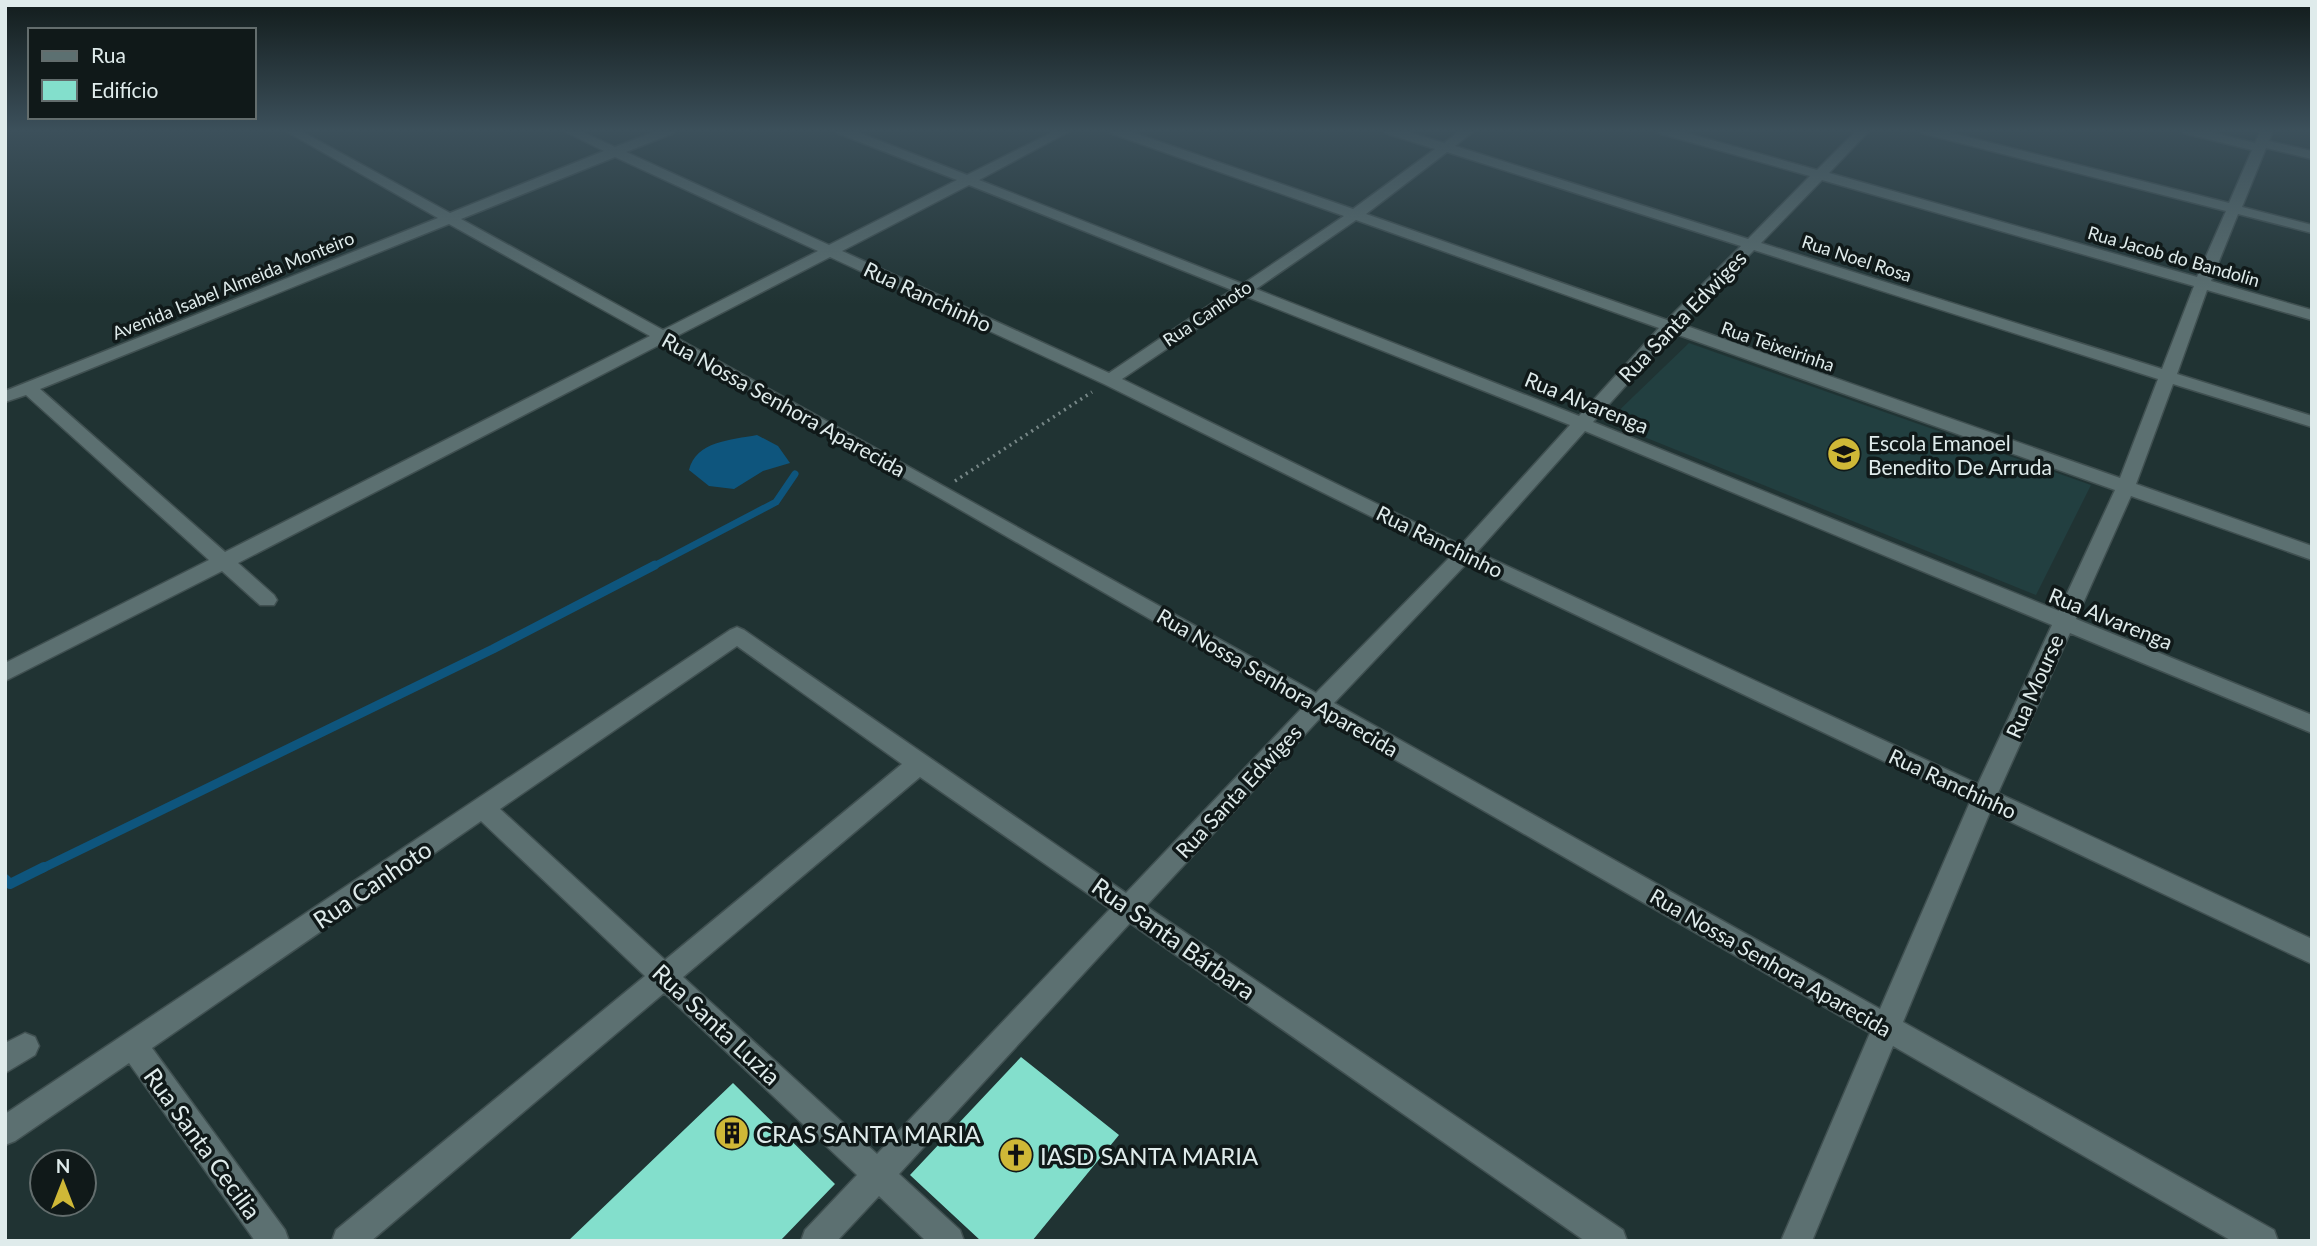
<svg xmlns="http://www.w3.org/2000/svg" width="2317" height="1246" viewBox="0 0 2317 1246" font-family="Lato,sans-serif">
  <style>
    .built { fill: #223f40 }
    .water { fill: #0e557d }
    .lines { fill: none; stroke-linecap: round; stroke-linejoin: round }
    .stream-far2 { stroke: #0e557d; stroke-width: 7 }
    .stream-far1 { stroke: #0e557d; stroke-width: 9 }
    .stream { stroke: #0e557d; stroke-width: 10 }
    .building { fill: #83dfcc }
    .minor-casing { stroke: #405051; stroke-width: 3 }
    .path { stroke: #778787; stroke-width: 3.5; stroke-dasharray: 2 4.5; stroke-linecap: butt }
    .minor { fill: #5c7071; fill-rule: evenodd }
    .labels { text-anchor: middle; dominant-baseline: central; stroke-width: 7; stroke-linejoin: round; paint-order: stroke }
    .far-street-label { font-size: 18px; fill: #dfebeb; stroke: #101919 }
    .street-label { font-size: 21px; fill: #dfebeb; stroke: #101919 }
    .poi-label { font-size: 21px; fill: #dfebeb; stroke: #101919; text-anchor: start }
    .near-street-label { font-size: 24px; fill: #dfebeb; stroke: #101919 }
    .near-poi-label { font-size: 24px; fill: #dfebeb; stroke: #101919; text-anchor: start }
  </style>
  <rect width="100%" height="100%" fill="#203333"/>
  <path class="built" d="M1689,343l402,142 -55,110 -429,-173z"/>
  <path class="water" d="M757,435l21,11 12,17 -27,8 -29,18 -25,-3 -20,-16c7,-29 42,-30 68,-35z"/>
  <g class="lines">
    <path class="stream-far2" d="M652,567l124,-65 19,-28"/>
    <path class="stream-far1" d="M41,869l452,-220 162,-84"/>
    <path class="stream" d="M5,879l5,5 34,-17"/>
  </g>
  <path class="building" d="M1021,1057l98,78 -87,106h-51l-71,-66z
    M733,1083l102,101 -55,57h-212z"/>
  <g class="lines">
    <g class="minor-casing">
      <path id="minor" d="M284,130h15l151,83 154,-62 -42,-21h16l37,17 44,-17h16l-1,3 -48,19 203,93 128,-65 -120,-47 -1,-3h16l115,45 90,-45h15l-93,50 264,104 101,-68 -234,-83 -1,-3h17l227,79 82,-60 -50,-16 -1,-3h18l42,13 17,-13h14l-20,16 293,93 62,-63 -152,-43 -1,-3h19l141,40 40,-40h13l-41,43 368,104 29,-66 -305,-78 -1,-3h20l289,73 23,-53 -69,-17 -1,-3h20l53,13 6,-13h12l-4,11 43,10v8l-46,-11 -24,59 70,18v8l-74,-19 -27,67 101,29v10l-105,-30 -30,84 135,42v11l-139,-43 -37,100 176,62v14l-181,-64 -55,123 236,96v18l-242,-100 -72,160 314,146v25l-322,-152 -87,210 371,208 4,11h-46l-339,-195 -81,195h-31l89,-208 -549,-316 -175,189 477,324 4,11h-42l-455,-318 -231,251 61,56 4,11h-38l-47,-45 -42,45h-36l4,-11 52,-55 -193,-182 -293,248h-39l4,-11 309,-254 -164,-155 -329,227 133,182 4,11h-34l-126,-178 -114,78 -10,4v-31l725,-484 7,-3 7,3 382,263 177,-186 -370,-213 -270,-151 -425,220 36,32 3,5 -3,5h-14l-38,-34 -217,110v-18l204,-103 -183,-165 -21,7v-11l433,-173zM1447,152l294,94 -74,74 -301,-106zM615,157l203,94 -155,79 -202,-111zM1822,180l372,106 -32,83 -401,-126zM969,185l263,105 -123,83 -267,-122zM1356,220l303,108 -80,88 -323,-127zM449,224l201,112 -425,216 -185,-163zM1754,250l404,129 -38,99 -439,-154zM830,257l274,127 347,172 -135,137 -641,-356zM1245,296l325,129 -109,120 -339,-166zM1673,333l442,157 -56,121 -466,-189zM1585,431l467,194 -74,159 -501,-232zM1467,563l503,239 -90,207 -546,-306zM737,646l165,118 -237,196 -165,-151zM920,777l190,132 -233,245 -194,-177z
        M25,1033l10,4 4,9 -4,9 -30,18v-30z"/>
    </g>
    <path class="path" d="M955,481l137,-89"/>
    <use href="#minor" class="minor"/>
  </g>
  <linearGradient id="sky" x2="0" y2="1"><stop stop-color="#121c1c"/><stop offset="0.43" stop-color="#3c505b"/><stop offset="1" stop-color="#3c505b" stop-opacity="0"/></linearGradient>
  <rect width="2317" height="304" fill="url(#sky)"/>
  <defs>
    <g id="school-disc" transform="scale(1.75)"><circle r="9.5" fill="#cfb837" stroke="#101919"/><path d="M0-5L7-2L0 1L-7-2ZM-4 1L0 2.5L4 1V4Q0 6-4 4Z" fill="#111"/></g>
    <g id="building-disc" transform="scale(1.75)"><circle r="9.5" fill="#cfb837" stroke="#101919"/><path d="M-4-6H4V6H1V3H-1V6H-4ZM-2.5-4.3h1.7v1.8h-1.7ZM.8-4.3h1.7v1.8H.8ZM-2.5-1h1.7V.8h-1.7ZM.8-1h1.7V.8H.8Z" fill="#111"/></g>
    <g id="church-disc" transform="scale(1.75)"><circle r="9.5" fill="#cfb837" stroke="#101919"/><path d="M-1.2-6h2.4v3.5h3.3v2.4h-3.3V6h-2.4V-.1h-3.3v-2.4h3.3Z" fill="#111"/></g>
  </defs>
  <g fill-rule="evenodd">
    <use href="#school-disc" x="1844" y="454"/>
    <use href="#building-disc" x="732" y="1133"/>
    <use href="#church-disc" x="1016" y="1155"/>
  </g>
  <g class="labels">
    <g class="far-street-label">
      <text transform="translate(2174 256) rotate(16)">Rua Jacob do Bandolin</text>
      <text transform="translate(1857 258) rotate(18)">Rua Noel Rosa</text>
      <text transform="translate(233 285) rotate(-22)">Avenida Isabel Almeida Monteiro</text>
      <text transform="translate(1207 313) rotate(-34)">Rua Canhoto</text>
      <text transform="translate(1778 346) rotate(19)">Rua Teixeirinha</text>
    </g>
    <g class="street-label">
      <text transform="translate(928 296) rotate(25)">Rua Ranchinho</text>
      <text transform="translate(1682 316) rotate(-46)">Rua Santa Edwiges</text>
      <text transform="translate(1587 402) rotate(22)">Rua Alvarenga</text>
      <text transform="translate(784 404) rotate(29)">Rua Nossa Senhora Aparecida</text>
      <text transform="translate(1440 541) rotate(26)">Rua Ranchinho</text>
      <text transform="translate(2111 618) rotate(22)">Rua Alvarenga</text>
      <text transform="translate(1278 682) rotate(30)">Rua Nossa Senhora Aparecida</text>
      <text transform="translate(2034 686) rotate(-66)">Rua Mourse</text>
      <text transform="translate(1953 783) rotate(25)">Rua Ranchinho</text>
      <text transform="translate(1238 791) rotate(-47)">Rua Santa Edwiges</text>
      <text transform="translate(1771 962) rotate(30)">Rua Nossa Senhora Aparecida</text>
    </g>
    <g class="poi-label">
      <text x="1868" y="442">Escola Emanoel<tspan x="1868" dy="24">Benedito De Arruda</tspan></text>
    </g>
    <g class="near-street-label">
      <text transform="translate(372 884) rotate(-34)">Rua Canhoto</text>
      <text transform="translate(1174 938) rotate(35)">Rua Santa Bárbara</text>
      <text transform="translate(717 1024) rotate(43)">Rua Santa Luzia</text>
      <text transform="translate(203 1143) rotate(54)">Rua Santa Cecilia</text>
    </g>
    <g class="near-poi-label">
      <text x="756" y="1133">CRAS SANTA MARIA</text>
      <text x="1040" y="1155">IASD SANTA MARIA</text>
    </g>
  </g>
  <rect width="2317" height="1246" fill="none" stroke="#dfebeb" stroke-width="14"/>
  <rect x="28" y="28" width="228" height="91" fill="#101919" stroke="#636d6d" stroke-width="2"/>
  <rect x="42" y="51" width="35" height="10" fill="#5c7071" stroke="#636d6d" stroke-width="2"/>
  <text x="91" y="63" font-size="21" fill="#dfebeb">Rua</text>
  <rect x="42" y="80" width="35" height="21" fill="#83dfcc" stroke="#636d6d" stroke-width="2"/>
  <text x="91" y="98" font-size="21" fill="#dfebeb">Edifício</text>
  <g transform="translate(63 1183)"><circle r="33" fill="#101919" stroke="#636d6d" stroke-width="2"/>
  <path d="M0-5L12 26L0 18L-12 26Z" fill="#cfb837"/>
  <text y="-10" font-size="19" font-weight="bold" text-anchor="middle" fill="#dfebeb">N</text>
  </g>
</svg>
